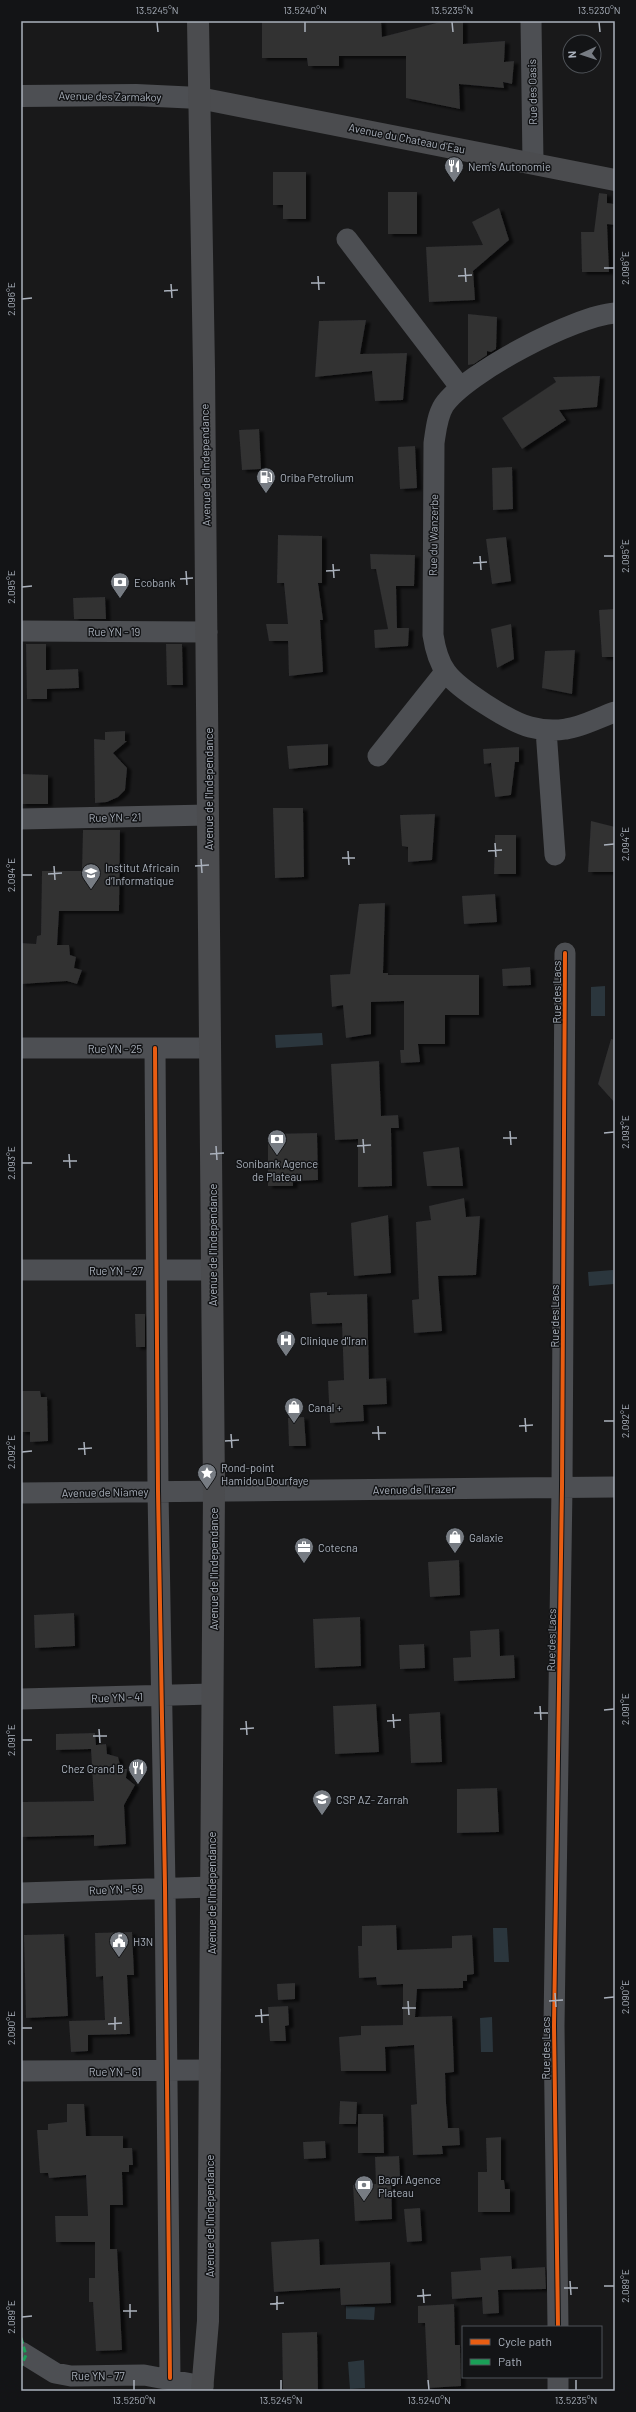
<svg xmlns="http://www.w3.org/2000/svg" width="636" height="2412" viewBox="0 0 636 2412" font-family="Barlow,sans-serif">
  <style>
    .water { fill: #2b363d }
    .building { fill: #313132; filter: url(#shadow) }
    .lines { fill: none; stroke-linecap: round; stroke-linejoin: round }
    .minor { stroke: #4d4f53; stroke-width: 21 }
    .tertiary { stroke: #4d4f53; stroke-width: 22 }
    .primary { stroke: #4b4c4f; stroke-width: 22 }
    .trunk { stroke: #4b4c4f; stroke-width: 22 }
    .quiet { stroke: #1a9f57; stroke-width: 3; stroke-dasharray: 6 3; stroke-linecap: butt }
    .cycleway-casing { stroke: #131416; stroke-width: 6 }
    .cycleway { stroke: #e95d12; stroke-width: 4 }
    .ticks { fill: none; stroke: #aab1bc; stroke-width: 1.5 }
    .labels { text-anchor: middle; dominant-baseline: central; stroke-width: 3; stroke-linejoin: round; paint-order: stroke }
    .street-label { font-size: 11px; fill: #aab1bc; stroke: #131416 }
    .poi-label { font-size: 11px; fill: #aab1bc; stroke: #131416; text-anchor: start }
    .neatline { fill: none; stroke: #aab1bc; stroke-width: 1.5 }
    .ticks-label { font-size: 10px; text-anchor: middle; fill: #aab1bc }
  </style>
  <defs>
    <filter id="shadow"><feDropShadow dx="4.5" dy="2.5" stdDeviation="1" flood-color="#0009"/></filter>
  </defs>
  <rect width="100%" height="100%" fill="#19191a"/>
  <path class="water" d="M605,986v30h-14v-29z
    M322,1033l1,12 -47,3 -1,-13z
    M613,1270l1,14 -25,2 -1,-14z
    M493,1928h14l2,34h-15z
    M492,2017l1,35h-12l-1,-34z
    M346,2306l29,1 -1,13 -28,-1z
    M364,2360l1,28 -15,1 -2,-27z"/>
  <path class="building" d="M262,21h119l1,16 62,-16h19v23l42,-3 -1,21 10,-1 -2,23 -9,-2 1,6 -45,-4 1,25 -54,-11v-42h-67v10h-31l-1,-8h-45z
    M273,172h33v47h-23v-14h-10z
    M388,192h29v42h-29z
    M599,193l8,1v9l8,1v21l-8,-1 2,48h-27l-1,-40h13z
    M499,208l10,32 -36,31 2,29 -46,2 -3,-55 57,-2 -11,-23z
    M468,314l29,3 -1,32 -5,3 -4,-1v4l-13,9 -6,1z
    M366,320l-6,34 47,-1 -4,47 -28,1 -3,-30 -57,6 4,-56z
    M600,376l-3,31 -38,3 7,10 -44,29 -20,-31 54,-36 -3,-5z
    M259,429l2,40 -19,1 -3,-40z
    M415,446l2,42 -17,1 -2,-42z
    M512,467l1,42 -20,1 -1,-42z
    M278,535l44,1v47h-4l5,37h-3l3,52 -34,4 -1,-35h-19l-3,-17h22l-4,-41h-7z
    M506,537l5,44 -19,3 -6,-45z
    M370,554l45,1 -1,31h-18l1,42h12l-1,18 -33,2 -1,-18 14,-1 -12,-60h-5z
    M105,597l1,22h-32l-1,-21z
    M615,609v48h-13l-3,-47z
    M511,624l3,35 -17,9 -6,-39z
    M26,644h20v26l32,-1 1,19 -32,1v10h-20z
    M166,644h16l1,41h-16z
    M575,650l-3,44 -30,-6 3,-37z
    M125,731v10h2l-14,12 14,15 -2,22 -7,7 -11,5 -12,1 -1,-64 11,1v-8z
    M328,744v21l-39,4 -2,-23z
    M519,747v15h-4l-4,33 -16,2 -4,-34 -7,1 -1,-15z
    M21,774l27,1v29h-27z
    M273,808h30l1,69 -29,1z
    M435,814l-3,46 -24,2v-15l-6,-1 -2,-31z
    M591,821l24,6v45h-27z
    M83,830h37l-1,81h-60l-2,34h12l1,10 6,2 -2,11 8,2 -5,14 -10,-3 -46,3v-41l15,1 1,-8 4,-1 1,-64h40z
    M495,835h21v39h-22z
    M495,894l2,28 -33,2 -2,-28z
    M385,903l-2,70h5v2h91v40h-34v29h-27l2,18 -19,1 -1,-13h4v-49l-33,1v32l-25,4 -3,-33 -11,2 -2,-32 20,-1 9,-70z
    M530,967l1,18 -28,1 -1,-17z
    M611,1039l4,1v63l-17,-19z
    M379,1061l2,55 17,-1 1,13h-8l1,58 -34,1v-48l-23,1 -4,-76z
    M317,1133l1,47 -25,1v5h-25v-52z
    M459,1147l4,39h-36l-4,-34z
    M464,1198l2,19 14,-1 -4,59 -38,1 4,55 -28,2 -2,-33 7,-1 -3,-77 15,-2 -2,-14z
    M388,1215l3,58 -37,3 -3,-53z
    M327,1292v3l40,-1 2,85 17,-1 1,26 -24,1 1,16 -34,2 -2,-42 16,-1 -2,-57 -30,1 -2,-31z
    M135,1314h10v33h-9z
    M21,1391h19l1,6h6l1,44 -18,1v-10h-9z
    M304,1417l2,29h-17l-1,-28z
    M459,1560l1,35 -30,2 -2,-35z
    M74,1613l1,33 -40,2 -1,-33z
    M360,1617l1,49 -46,2 -2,-49z
    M499,1629l1,27 14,-1 1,23 -61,3 -1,-23 18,-1 -1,-26z
    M424,1644l1,24 -25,1 -1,-24z
    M376,1704l3,48 -44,2 -2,-48z
    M440,1712l2,50 -31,1 -2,-49z
    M95,1733l1,12 10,-1 1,10 11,3 3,12h6l-1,9 9,7 -11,20 2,39 -32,2v-11l-72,2v-35l72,-1 -3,-52 -35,1v-16z
    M497,1788l2,44 -42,1v-44z
    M396,1925l1,25 55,-2v-12l20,-1 2,39 -7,1v6h-4v7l-46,1 -2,28 37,-1 2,56 -9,1 1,30 2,25h11l1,17 -18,1 1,8 -30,1 -2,-50 6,-1 -3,-59 -29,2 1,24h-45l-2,-34 22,-2v-9l42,-1v-41l-26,1 -1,-8 -17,1 -1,-32h4v-20z
    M132,1932l2,43h-7l3,59 -42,1v16l-17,1 -2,-31 36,-1 -2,-44 -7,1 -1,-44z
    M64,1934l4,82 -42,2 -2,-83z
    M295,1983v16l-17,1 -1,-16z
    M288,2006l1,19 -4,1 1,15h-16l-2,-34z
    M340,2101l17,1 -1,22h-17z
    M67,2104h17l2,32h37v12h9l1,17h-4v7h-7l1,33h-13v44h7l5,101 -26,1 -3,-49h-4v-24h6v-36h-39l-1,-26h33l-2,-41 -37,3 -1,-5h-8l-3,-43h11v-6l19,-2z
    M358,2114h25l1,39h-26z
    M501,2137v43h3l1,9h5v23h-32v-40h9l-1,-34z
    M325,2141l1,17 -22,1 -1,-17z
    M399,2156l1,21h-9l1,42 -37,2 -2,-36 23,-1 -1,-27z
    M420,2208l2,33 -15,1 -3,-33z
    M319,2239l1,26 70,-3 1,41 -50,2 -1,-17 -66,4 -3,-50z
    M511,2256l1,13 33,-2 1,22 -48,1 1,23 -16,1 -1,-17 -30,2 -1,-27 30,-2 -1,-12z
    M454,2304l1,41h5l1,41 -33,2 -3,-65h-7v-17z
    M317,2332l1,59h-35l-1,-58z"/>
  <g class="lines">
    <path class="minor" d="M531,21l2,142
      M347,239l113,148
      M615,313c-40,3 -148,59 -171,92 -7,11 -8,25 -10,38l-1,192c2,13 5,26 13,37 12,17 64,50 84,55 11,3 24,4 36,2 16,-2 34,-12 49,-17
      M21,631l186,1
      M546,730l9,125
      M378,756l67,-84
      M21,819l187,-4
      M21,1048h189
      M155,1048l3,443 7,396 5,491
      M21,1270h191
      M21,1493l594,-6
      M21,1699l191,-5
      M21,1893l190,-6
      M21,2071l189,-1
      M558,2327l-4,-301 8,-539 3,-534
      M21,2352l34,21 16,3 73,-1 59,11
      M558,2377v14"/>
    <path class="tertiary" d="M21,96l115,-1 63,3"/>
    <path class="primary" d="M199,98l416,82"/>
    <path class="trunk" d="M198,21l6,348 10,1122 -6,830 -6,70"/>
    <path class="quiet" d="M21,2338l5,17 -5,11"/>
    <g class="cycleway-casing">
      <path id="cycleway" d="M155,1048l3,443 7,396 5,491
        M558,2327l-4,-301 8,-539 3,-534"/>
    </g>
    <use href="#cycleway" class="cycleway"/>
  </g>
  <path class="ticks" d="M157,22l1,10M305,22v10M452,22l1,10M599,22l1,10M465,268l1,14M604,268h10M318,276l1,14M458,276l14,-1M311,283h14M171,284l1,14M164,291l14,-1M22,299l10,-1M480,556l1,14M604,556h10M473,563l14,-1M333,564l1,14M186,571l1,14M326,571l14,-1M180,579l13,-1M22,587l10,-1M495,843l1,14M604,845l10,-1M348,851l1,14M488,851l14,-1M342,858h13M201,859l1,14M54,866l1,14M195,866l14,-1M48,874l14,-1M22,875h10M510,1131l1,14M604,1133l10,-1M503,1138h14M363,1139l1,14M216,1146l1,14M357,1146l14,-1M69,1154l1,14M210,1154l14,-1M63,1161h14M22,1163h10M525,1418l1,14M604,1421h10M378,1426l1,14M519,1426l14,-1M372,1433h14M231,1434l1,14M225,1441l14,-1M84,1442l1,13M78,1449l14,-1M22,1452l10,-1M540,1706l1,14M604,1710l10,-1M534,1713h14M393,1714l1,14M246,1721l1,14M387,1721l14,-1M99,1729l1,14M240,1729l14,-1M93,1736h14M22,1740h10M555,1993l1,14M604,1998l10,-1M408,2001l1,14M549,2001l14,-1M402,2008h14M261,2009l1,14M255,2016l14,-1M115,2017v13M108,2024l14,-1M22,2028h10M570,2281l1,14M604,2286h10M564,2288h14M423,2289l1,14M277,2296v14M417,2296l14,-1M130,2304v14M270,2304l14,-1M123,2311h14M22,2317l10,-1M134,2380v10M281,2380v10M428,2380l1,10M576,2380v10"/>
  <defs>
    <g id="restaurant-pin" transform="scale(1)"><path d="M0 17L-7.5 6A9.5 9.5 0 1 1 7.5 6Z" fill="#777c83" stroke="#131416"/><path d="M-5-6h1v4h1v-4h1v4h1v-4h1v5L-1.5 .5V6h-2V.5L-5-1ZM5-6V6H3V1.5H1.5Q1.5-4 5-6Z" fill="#fff"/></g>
    <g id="fuel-pin" transform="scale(1)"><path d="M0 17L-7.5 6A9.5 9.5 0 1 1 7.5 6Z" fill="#777c83" stroke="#131416"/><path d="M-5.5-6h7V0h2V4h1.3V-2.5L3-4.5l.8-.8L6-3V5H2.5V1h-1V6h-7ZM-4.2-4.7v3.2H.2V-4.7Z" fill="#fff"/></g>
    <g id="bank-pin" transform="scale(1)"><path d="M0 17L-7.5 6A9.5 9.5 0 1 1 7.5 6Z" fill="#777c83" stroke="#131416"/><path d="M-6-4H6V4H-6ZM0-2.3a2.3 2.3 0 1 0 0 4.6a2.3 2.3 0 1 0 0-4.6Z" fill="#fff"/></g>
    <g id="university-pin" transform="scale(1)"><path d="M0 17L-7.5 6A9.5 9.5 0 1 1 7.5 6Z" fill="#777c83" stroke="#131416"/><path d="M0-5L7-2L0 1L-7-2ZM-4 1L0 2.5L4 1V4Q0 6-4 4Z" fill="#fff"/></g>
    <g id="hospital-pin" transform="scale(1)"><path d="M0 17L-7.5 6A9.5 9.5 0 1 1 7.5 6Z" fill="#777c83" stroke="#131416"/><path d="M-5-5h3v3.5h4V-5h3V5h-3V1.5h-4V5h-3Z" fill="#fff"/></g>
    <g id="shop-pin" transform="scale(1)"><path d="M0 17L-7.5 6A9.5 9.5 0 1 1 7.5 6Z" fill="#777c83" stroke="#131416"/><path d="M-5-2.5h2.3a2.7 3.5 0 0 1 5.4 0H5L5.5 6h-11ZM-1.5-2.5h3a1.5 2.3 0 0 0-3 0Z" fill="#fff"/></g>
    <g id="sight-pin" transform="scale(1)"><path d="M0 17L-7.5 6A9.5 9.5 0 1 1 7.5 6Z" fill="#777c83" stroke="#131416"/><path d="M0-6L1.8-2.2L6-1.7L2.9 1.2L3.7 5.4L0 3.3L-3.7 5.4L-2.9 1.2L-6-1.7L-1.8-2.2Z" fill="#fff"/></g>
    <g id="office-pin" transform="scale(1)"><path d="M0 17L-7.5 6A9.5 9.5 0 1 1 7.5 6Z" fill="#777c83" stroke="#131416"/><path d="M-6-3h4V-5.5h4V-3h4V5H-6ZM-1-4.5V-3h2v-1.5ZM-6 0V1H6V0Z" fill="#fff"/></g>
    <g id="school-pin" transform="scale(1)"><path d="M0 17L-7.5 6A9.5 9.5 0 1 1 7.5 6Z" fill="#777c83" stroke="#131416"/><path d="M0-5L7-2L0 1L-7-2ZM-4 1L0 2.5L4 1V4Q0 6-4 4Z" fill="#fff"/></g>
    <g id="civic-pin" transform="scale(1)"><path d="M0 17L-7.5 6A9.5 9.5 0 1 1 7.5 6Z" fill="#777c83" stroke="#131416"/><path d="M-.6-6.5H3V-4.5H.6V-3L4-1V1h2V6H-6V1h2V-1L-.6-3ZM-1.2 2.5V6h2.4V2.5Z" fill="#fff"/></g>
  </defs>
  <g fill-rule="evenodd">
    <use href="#restaurant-pin" x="454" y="166"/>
    <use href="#fuel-pin" x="266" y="477"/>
    <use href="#bank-pin" x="120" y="582"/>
    <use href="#university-pin" x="91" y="873"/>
    <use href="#bank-pin" x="277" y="1139"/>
    <use href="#hospital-pin" x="286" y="1340"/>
    <use href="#shop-pin" x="294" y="1407"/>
    <use href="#sight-pin" x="207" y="1473"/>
    <use href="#shop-pin" x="455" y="1537"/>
    <use href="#office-pin" x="304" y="1547"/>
    <use href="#restaurant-pin" x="138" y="1768"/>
    <use href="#school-pin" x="322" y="1799"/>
    <use href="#civic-pin" x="119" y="1941"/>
    <use href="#bank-pin" x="364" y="2185"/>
  </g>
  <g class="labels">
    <g class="street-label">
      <text transform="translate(532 92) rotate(-91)">Rue des Oasis</text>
      <text transform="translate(110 96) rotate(1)">Avenue des Zarmakoy</text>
      <text transform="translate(407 138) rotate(11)">Avenue du Chateau d'Eau</text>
      <text transform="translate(205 465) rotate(-91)">Avenue de l'Independance</text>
      <text transform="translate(433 535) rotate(-89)">Rue du Wanzerbe</text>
      <text x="114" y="631">Rue YN - 19</text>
      <text transform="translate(208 789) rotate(-90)">Avenue de l'Independance</text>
      <text transform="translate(115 817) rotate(-1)">Rue YN - 21</text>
      <text transform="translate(556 992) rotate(-90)">Rue des Lacs</text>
      <text x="115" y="1048">Rue YN - 25</text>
      <text transform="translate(212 1245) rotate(-90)">Avenue de l'Independance</text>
      <text x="116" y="1270">Rue YN - 27</text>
      <text transform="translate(554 1316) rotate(-90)">Rue des Lacs</text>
      <text transform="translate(414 1489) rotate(-1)">Avenue de l'Irazer</text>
      <text transform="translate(105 1492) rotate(-1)">Avenue de Niamey</text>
      <text transform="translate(213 1569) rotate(-90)">Avenue de l'Independance</text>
      <text transform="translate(551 1640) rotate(-89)">Rue des Lacs</text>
      <text transform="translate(117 1697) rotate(-2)">Rue YN - 41</text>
      <text transform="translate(116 1889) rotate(-2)">Rue YN - 59</text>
      <text transform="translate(211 1893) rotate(-90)">Avenue de l'Independance</text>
      <text transform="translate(545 2048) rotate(-90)">Rue des Lacs</text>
      <text x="115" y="2071">Rue YN - 61</text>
      <text transform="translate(209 2216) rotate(-90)">Avenue de l'Independance</text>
      <text x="98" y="2375">Rue YN - 77</text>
    </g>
    <g class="poi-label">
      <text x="468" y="166">Nem's Autonomie</text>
      <text x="280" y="477">Oriba Petrolium</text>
      <text x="134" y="582">Ecobank</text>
      <text x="105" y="867">Institut Africain<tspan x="105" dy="13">d’Informatique</tspan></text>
      <text x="277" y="1163" text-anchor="middle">Sonibank Agence<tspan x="277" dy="13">de Plateau</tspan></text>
      <text x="300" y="1340">Clinique d'Iran</text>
      <text x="308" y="1407">Canal +</text>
      <text x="221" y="1467">Rond-point<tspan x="221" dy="13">Hamidou Dourfaye</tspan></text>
      <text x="469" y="1537">Galaxie</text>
      <text x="318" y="1547">Cotecna</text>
      <text x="124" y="1768" text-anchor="end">Chez Grand B</text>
      <text x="336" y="1799">CSP AZ- Zarrah</text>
      <text x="133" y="1941">H3N</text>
      <text x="378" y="2179">Bagri Agence<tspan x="378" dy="13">Plateau</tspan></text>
    </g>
  </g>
  <rect width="636" height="2412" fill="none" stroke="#131416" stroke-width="44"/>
  <rect x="462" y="2326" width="140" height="52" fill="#131416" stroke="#4f5358"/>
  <rect x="470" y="2339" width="20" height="6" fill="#e95d12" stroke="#4f5358"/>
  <text x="498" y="2346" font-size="12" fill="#aab1bc">Cycle path</text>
  <rect x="470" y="2359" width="20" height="6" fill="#1a9f57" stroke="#4f5358"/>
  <text x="498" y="2366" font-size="12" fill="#aab1bc">Path</text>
  <g transform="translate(582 54) rotate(267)"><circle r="19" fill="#131416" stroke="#4f5358"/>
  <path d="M0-3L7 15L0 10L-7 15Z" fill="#777c83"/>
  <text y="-6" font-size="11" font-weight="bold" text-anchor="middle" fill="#aab1bc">N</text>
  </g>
  <rect x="22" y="22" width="592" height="2368" class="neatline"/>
  <g class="ticks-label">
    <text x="157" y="14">13.5245°N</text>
    <text x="305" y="14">13.5240°N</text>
    <text x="452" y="14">13.5235°N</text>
    <text x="599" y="14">13.5230°N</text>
    <text transform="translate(625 268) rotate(-90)" y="4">2.096°E</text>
    <text transform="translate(11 299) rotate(-90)" y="4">2.096°E</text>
    <text transform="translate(625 556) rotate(-90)" y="4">2.095°E</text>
    <text transform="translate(11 587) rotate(-90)" y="4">2.095°E</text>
    <text transform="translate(625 844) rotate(-90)" y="4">2.094°E</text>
    <text transform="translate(11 875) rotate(-90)" y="4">2.094°E</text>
    <text transform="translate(625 1132) rotate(-90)" y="4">2.093°E</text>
    <text transform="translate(11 1163) rotate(-90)" y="4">2.093°E</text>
    <text transform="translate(625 1421) rotate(-90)" y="4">2.092°E</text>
    <text transform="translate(11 1452) rotate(-90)" y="4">2.092°E</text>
    <text transform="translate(625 1709) rotate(-90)" y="4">2.091°E</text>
    <text transform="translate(11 1740) rotate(-90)" y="4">2.091°E</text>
    <text transform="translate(625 1997) rotate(-90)" y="4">2.090°E</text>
    <text transform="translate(11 2028) rotate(-90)" y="4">2.090°E</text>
    <text transform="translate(625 2286) rotate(-90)" y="4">2.089°E</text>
    <text transform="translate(11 2317) rotate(-90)" y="4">2.089°E</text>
    <text x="134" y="2404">13.5250°N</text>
    <text x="281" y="2404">13.5245°N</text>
    <text x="429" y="2404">13.5240°N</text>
    <text x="576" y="2404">13.5235°N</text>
  </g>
</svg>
